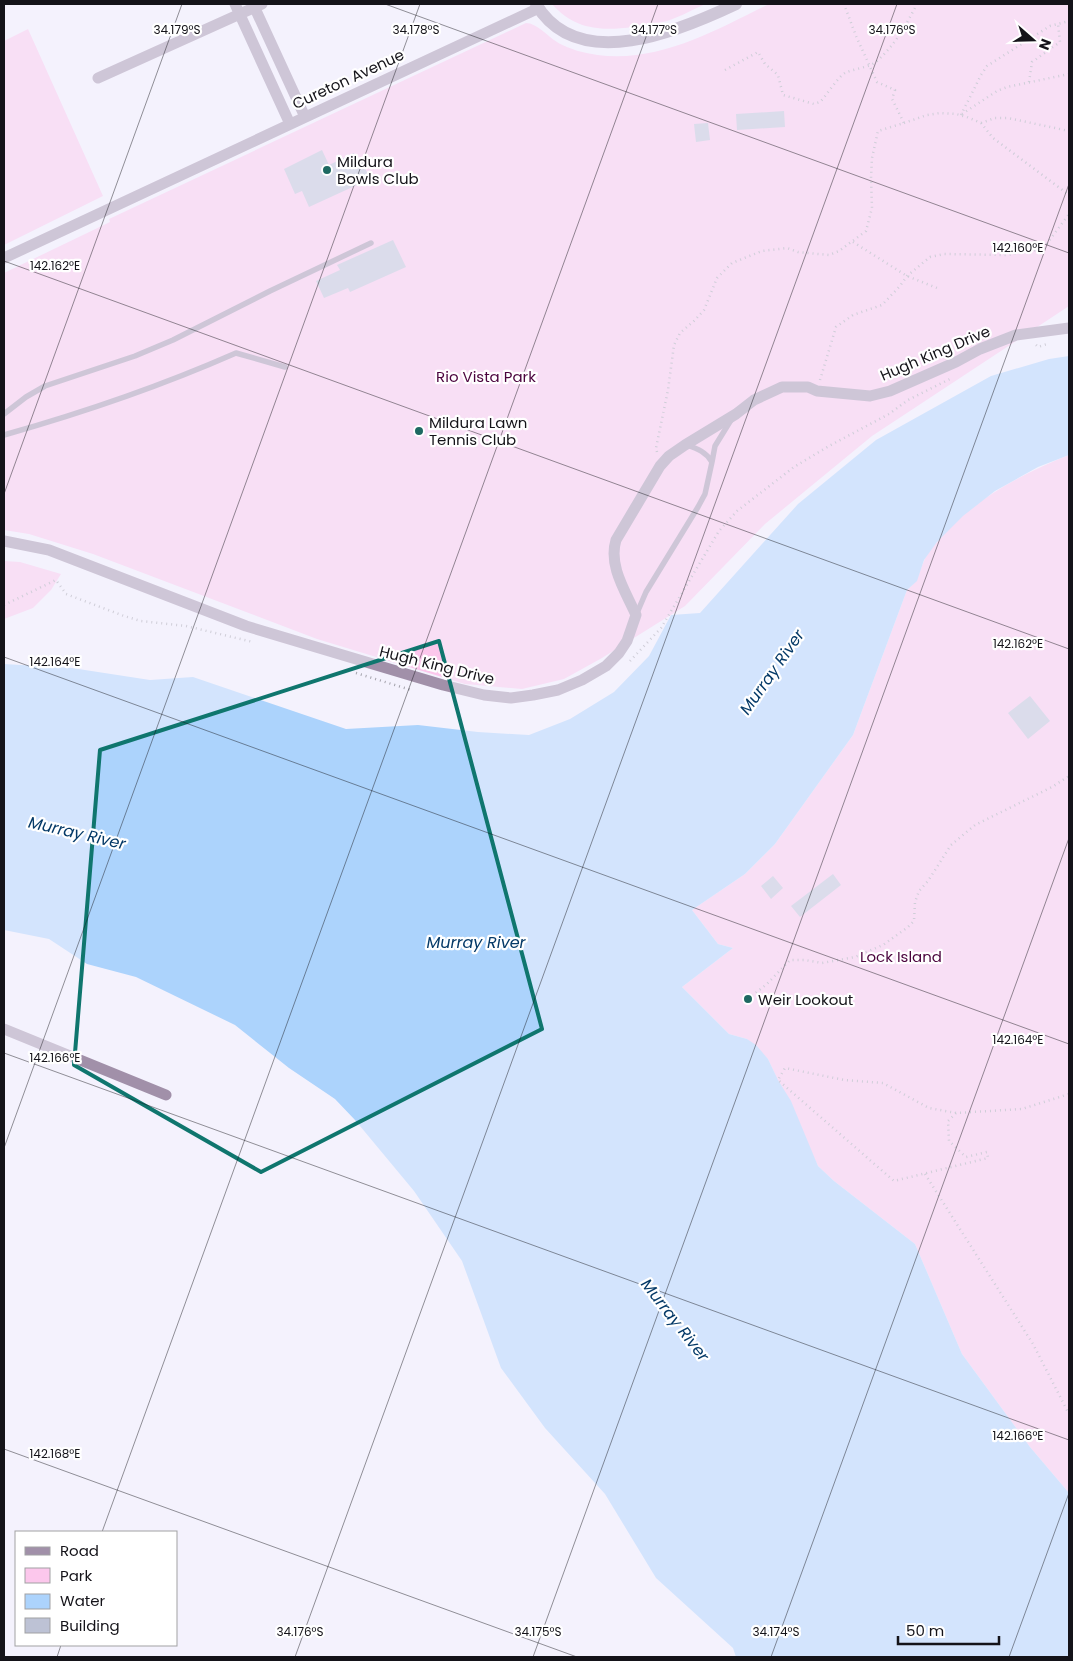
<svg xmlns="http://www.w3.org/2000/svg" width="1073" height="1661" viewBox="0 0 1073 1661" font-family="Poppins,sans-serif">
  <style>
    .green { fill: #fcc7ec }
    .water { fill: #acd3fc }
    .building { fill: #bdc2d5 }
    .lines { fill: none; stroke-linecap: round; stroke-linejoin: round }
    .path { stroke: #a3a2ab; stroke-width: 2.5; stroke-dasharray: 1 4; stroke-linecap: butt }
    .service { stroke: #a190a9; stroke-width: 5.5 }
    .minor { stroke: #a190a9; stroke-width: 11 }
    .tertiary { stroke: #a190a9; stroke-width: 12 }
    .marked { fill: none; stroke: #0f766e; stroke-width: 4; stroke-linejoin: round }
    .ticks { fill: none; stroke: #141319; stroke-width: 1; stroke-opacity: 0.45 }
    .poi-dot { fill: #1e6962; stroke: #fff; stroke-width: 2 }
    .labels { text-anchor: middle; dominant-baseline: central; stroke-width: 4.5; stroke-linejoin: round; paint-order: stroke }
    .street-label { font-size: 15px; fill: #141319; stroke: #fff }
    .poi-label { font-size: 15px; fill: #141319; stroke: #fff; text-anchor: start }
    .park-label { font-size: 15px; fill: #4b043e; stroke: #fff }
    .water-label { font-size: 16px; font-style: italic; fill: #053a68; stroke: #fff }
    .ticks-label { font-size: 12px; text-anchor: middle; fill: #141319; stroke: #fff; stroke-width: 4.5; stroke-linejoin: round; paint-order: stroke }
  </style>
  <rect width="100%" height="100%" fill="#f4f2fd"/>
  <path class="green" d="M552,4h154c-13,5 -26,13 -39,17 -11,3 -23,4 -34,6 -32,4 -58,3 -81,-23z
    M769,4h300v302l-197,130 -107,88 -80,82 -83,52 -38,21 -42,10 -57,-5 -148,-45 -224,-85 -64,-20 -25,-4v-257l106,-51 -1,-3 417,-196c11,0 21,13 31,19 6,4 15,7 21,9 69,19 132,-18 191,-47z
    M28,29l75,167 -99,49v-204z
    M1069,455v1038l-39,-46 -68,-93 -47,-110 -81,-63 -16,-15 -50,-107 -21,-20 -18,-5 -47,-47 51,-39 -15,-4 -26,-34 53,-36 30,-30 78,-109 54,-145c13,-11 10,-14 17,-29 2,-6 8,-13 13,-19 34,-42 83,-67 132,-87z
    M4,561l16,1 41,12 -10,16 -18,18 -29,11z"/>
  <path class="water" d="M1069,356v99l-31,12 -43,24 -32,25 -26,26 -13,18 -7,21 -10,9 -54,145 -78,109 -30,30 -53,36 26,34 15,4 -51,39 47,47 18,5 9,6 12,14 10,21 13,21 27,65 16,15 81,63 47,110 68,93 39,46v164h-333l-3,-9 -77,-70 -51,-84 -60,-66 -44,-60 -39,-107 -48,-70 -59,-71 -20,-21 -46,-31 -54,-43 -99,-48 -49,-13 -38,-25 -45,-9v-266l68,4 78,12 43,-3 153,52 72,-4 60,7 51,3 41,-16 44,-27 35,-36 22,-41 29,-2 98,-109 78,-64 115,-64 58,-17z"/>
  <path class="building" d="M784,111l1,16 -48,3 -1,-16z
    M708,123l2,17 -14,2 -2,-18z
    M322,150l7,15 25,-12 3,8 4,-2 9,20 -61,28 -7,-16 -7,3 -11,-25z
    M393,240l13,27 -56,25 -2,-4 -24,10 -8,-17 24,-11 -3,-5z
    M1030,696l20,25 -22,18 -20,-26z
    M833,874l8,11 -41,32 -9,-11z
    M773,876l10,12 -12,11 -10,-13z"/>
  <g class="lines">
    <path class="path" d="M725,70l33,-18 7,12 13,11 5,20 31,9 6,-2c7,-7 17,-24 25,-29 10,-5 24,-5 32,-12 18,-16 29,-36 40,-57
      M1029,82l3,-20 28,-20 -2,-18
      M962,114l35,-23 10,-4 62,-13
      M961,115l20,-40 6,-9 63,-40 19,-5
      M904,123l23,-8 13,-2 16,1 11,3 14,6 12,15 76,57
      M981,123l14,-5h13l61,13
      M853,242l54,34 30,12
      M1036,345l2,2 9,-3
      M820,380l16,-53 17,-12 29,-10 18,-19 7,-10 23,-19 14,-3 63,1 36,-6 26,-35
      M657,452l-1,-4 12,-58 6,-45 6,-12 14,-12 10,-11 13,-32 15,-15 30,-12 25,-3 11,4 31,3 10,-4 27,-20 6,-23 -1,-30 1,-20 6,-27 26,-8 -12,-24 3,-9 -18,-8 -21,-46 -12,-32
      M4,605l52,-25 10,14 58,22 17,5 45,5 67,16
      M630,661l31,-33 58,-97 18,-20 57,-44 35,-21 60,-32 19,-14 44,-22
      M356,673l55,17
      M748,999l19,-15 23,-24h15l17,3 33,-6 28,-12 25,-18 6,-6 1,-19 4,-11 9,-10 23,-36 24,-20 77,-38 17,-11
      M956,1113l-8,8 1,20 17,16 21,-5 1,6 -94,23 -116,-101 7,-12 59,12 39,3 46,25 27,5 66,-4 47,-15
      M925,1174l108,170 36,70"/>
    <path class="service" d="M4,414l22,-17 19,-11 90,-30 38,-16 97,-49 101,-48
      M4,435c78,-22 157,-49 232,-82l49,14
      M712,462l3,-16 16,-26
      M637,613l9,-21 52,-85 7,-13 7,-32c-6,-10 -14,-13 -25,-17"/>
    <path class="minor" d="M235,4l55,120
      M253,4l52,113
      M98,78l164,-74
      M4,258l535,-250
      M4,541l45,9 197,76 197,59 41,10 27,3 22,-3 25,-5 24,-10 24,-14 13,-13 8,-12 9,-26c-10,-23 -28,-49 -20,-75l44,-74 9,-10 16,-11 51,-31 18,-14 28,-13h26l9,4 53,5 20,-5 66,-29 24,-13 36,-14 53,-7
      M4,1029l162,66"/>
    <path class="tertiary" d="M536,4c42,71 145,26 200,0"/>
  </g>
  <path d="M0 0H1073V1661H0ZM439,641l103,388 -281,143 -187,-107 26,-315z" fill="#f4f2fd" fill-opacity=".55" fill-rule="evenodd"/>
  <path class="marked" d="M439,641l103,388 -281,143 -187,-107 26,-315z"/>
  <path class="ticks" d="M385,4l684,249M4,261l1065,388M4,494l178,-490M4,657l1065,387M4,1053l1065,387M4,1148l416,-1144M4,1449l573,208M102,1532l556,-1528M57,1657l4,-12M295,1657l602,-1653M533,1657l536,-1473M771,1657l298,-819M1009,1657l60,-164"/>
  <g class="poi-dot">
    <circle cx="327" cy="170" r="5"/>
    <circle cx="419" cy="431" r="5"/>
    <circle cx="748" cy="999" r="5"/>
  </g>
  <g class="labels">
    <g class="street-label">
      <text transform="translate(348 79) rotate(-25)">Cureton Avenue</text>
      <text transform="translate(935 353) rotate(-23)">Hugh King Drive</text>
      <text transform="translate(437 665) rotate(14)">Hugh King Drive</text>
    </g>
    <g class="poi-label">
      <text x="337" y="161">Mildura<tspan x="337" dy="17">Bowls Club</tspan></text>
      <text x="429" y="422">Mildura Lawn<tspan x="429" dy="17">Tennis Club</tspan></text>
      <text x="758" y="999">Weir Lookout</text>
    </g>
    <g class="park-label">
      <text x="486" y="376">Rio Vista Park</text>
      <text x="901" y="956">Lock Island</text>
    </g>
    <g class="water-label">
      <text transform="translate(772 672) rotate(-55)">Murray River</text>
      <text transform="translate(77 833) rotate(13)">Murray River</text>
      <text x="476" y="942">Murray River</text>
      <text transform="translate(675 1320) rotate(52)">Murray River</text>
    </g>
  </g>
  <g class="ticks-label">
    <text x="177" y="34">34.179°S</text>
    <text x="416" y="34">34.178°S</text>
    <text x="654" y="34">34.177°S</text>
    <text x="892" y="34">34.176°S</text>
    <text x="1018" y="252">142.160°E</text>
    <text x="55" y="270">142.162°E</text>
    <text x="1018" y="648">142.162°E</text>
    <text x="55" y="666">142.164°E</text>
    <text x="1018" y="1044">142.164°E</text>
    <text x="55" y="1062">142.166°E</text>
    <text x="1018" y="1440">142.166°E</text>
    <text x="55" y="1458">142.168°E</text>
    <text x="300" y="1636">34.176°S</text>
    <text x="538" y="1636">34.175°S</text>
    <text x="776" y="1636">34.174°S</text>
  </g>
  <rect width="1073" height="1661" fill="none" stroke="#141319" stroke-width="10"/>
  <rect x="15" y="1531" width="162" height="115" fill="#ffffff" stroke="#a1a1a3"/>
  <rect x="25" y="1547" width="25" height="8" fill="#a190a9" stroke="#a1a1a3"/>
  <text x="60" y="1556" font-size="15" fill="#141319">Road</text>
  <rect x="25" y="1568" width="25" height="15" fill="#fcc7ec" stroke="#a1a1a3"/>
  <text x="60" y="1581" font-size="15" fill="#141319">Park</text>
  <rect x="25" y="1594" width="25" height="15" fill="#acd3fc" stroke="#a1a1a3"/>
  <text x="60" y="1606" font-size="15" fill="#141319">Water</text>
  <rect x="25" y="1618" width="25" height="15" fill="#bdc2d5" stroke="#a1a1a3"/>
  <text x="60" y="1631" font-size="15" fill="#141319">Building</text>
  <g transform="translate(1033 40) rotate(110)" stroke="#ffffff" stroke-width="4" paint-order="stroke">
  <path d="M0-4L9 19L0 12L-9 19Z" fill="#141319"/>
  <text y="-8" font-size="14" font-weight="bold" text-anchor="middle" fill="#141319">N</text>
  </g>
  <path d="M898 1636v8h101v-8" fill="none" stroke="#141319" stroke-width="2.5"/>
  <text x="906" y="1636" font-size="15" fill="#141319" stroke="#ffffff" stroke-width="4" paint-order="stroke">50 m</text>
</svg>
